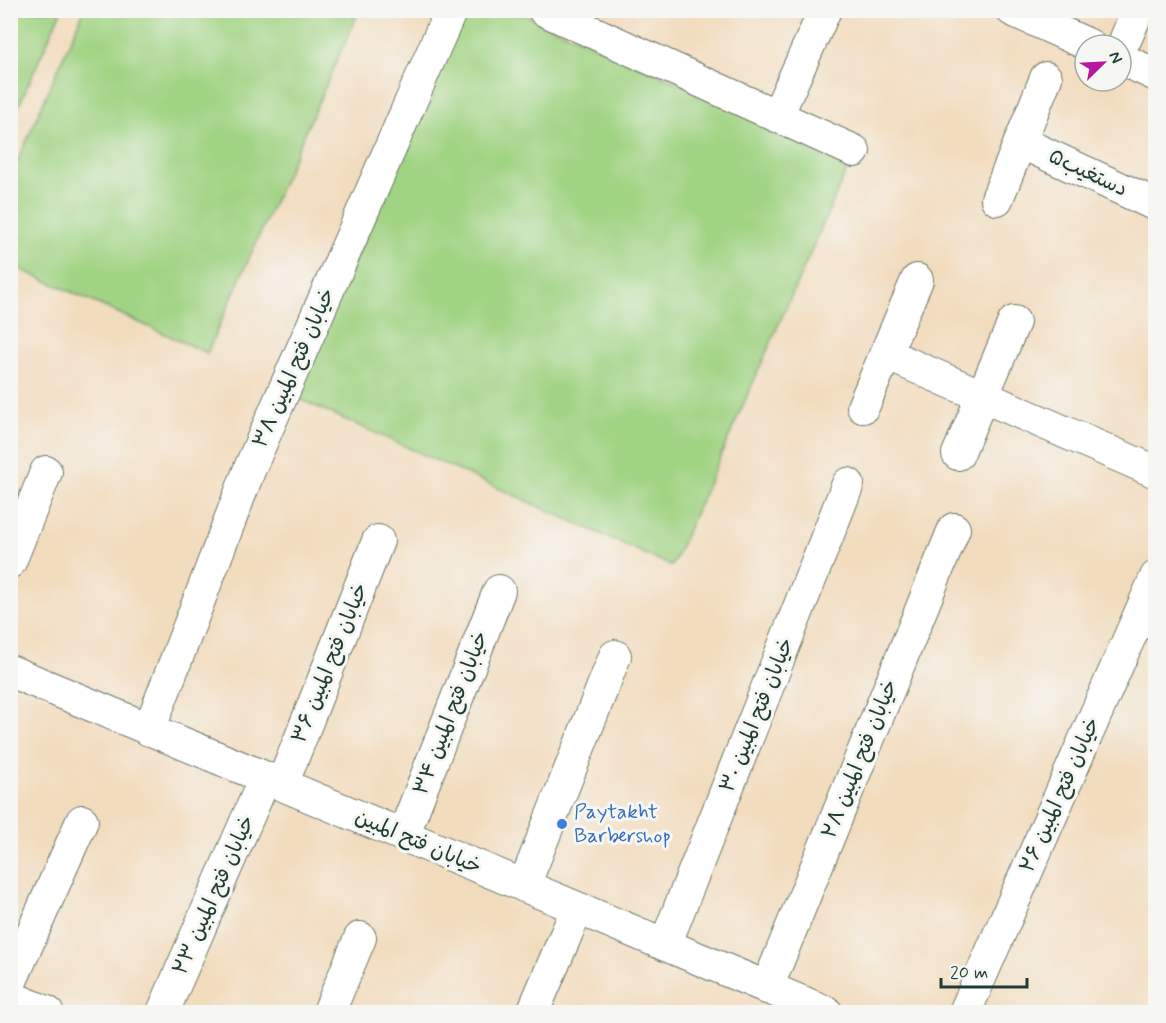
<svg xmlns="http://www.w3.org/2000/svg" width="1166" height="1023" viewBox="0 0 1166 1023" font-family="Mynerve,'Playpen Sans Arabic',sans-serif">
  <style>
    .park { fill: #a0d383; stroke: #60885c; stroke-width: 1.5 }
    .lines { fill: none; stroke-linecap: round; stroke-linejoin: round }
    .minor-casing { stroke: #697564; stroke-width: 34 }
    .minor { stroke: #fff; stroke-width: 32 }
    .shop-dot { fill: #3f7fe0; stroke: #f6f6f2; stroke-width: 2 }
    .labels { text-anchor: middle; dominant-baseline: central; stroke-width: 6; stroke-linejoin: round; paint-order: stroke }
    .street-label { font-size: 21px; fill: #1f3d34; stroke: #f6f6f2 }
    .shop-label { font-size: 21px; fill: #366cbe; stroke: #f6f6f2; text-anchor: start }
  </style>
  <rect width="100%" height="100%" fill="#f6f6f2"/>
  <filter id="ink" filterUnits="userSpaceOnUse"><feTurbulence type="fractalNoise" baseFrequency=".0167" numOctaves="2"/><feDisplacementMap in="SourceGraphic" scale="12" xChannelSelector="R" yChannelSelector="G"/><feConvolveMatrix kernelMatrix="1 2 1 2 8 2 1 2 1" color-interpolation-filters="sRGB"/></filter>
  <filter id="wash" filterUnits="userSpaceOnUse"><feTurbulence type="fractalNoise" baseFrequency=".008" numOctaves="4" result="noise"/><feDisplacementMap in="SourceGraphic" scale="24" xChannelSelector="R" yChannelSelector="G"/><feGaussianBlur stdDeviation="1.35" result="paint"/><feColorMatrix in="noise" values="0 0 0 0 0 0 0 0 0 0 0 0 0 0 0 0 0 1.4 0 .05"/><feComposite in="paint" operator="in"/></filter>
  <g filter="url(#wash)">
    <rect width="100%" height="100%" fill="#f2dcbe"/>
    <path class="park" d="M11,10l50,1 -50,112 -1,-112z
      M84,10l275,1 -152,342 -196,-88v-89z
      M465,11h51l257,114 84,22 -185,419 -377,-169z"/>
  </g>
  <g filter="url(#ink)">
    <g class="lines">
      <g class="minor-casing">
        <path id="minor" d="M544,10l310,141
          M1012,10l77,35
          M1126,38l12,-28
          M1121,59l35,16
          M777,116l48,-106
          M1020,142l136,63
          M997,199l49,-121
          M886,354l270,118
          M863,407l54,-127
          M958,454l56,-132
          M10,562l36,-90
          M10,671l816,341
          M149,730l101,-262 201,-458
          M282,785l96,-244
          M403,836l96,-245
          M524,886l91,-230
          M665,945l183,-461
          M10,983l72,-162
          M767,988l187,-459
          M10,997l37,15
          M163,1012l102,-234
          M329,1012l31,-74
          M533,1012l44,-103
          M965,1012l191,-435"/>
      </g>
      <use href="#minor" class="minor"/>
    </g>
  </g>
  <circle class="shop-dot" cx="562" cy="824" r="6"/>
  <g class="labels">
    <g class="street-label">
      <text transform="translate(1088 173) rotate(25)">دستغیب۵</text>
      <text transform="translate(294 368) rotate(-66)">خیابان فتح المبین ۳۸</text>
      <text transform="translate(330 663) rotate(-68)">خیابان فتح المبین ۳۶</text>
      <text transform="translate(451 713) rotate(-69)">خیابان فتح المبین ۳۴</text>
      <text transform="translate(757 715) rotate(-68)">خیابان فتح المبین ۳۰</text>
      <text transform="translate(860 759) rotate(-68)">خیابان فتح المبین ۲۸</text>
      <text transform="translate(1060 795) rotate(-66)">خیابان فتح المبین ۲۶</text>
      <text transform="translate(418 842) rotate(23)">خیابان فتح المبین</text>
      <text transform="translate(214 895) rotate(-66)">خیابان فتح المبین ۲۳</text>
    </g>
    <g class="shop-label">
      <text x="574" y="812">Paytakht<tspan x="574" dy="24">Barbershop</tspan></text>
    </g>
  </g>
  <rect width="1166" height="1023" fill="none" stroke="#f6f6f2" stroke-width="36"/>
  <g transform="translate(1103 63) rotate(66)"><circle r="28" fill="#f6f6f2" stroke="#a0aca6" stroke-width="1.5"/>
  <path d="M0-4.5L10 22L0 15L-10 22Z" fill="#b5179e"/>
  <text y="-9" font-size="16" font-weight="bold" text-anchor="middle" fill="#1f3d34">N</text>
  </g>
  <path d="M941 978v9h86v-9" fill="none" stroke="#1f3d34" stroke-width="3"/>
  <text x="950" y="978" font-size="18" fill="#1f3d34" stroke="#f6f6f2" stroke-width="4.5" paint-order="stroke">20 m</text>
</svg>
